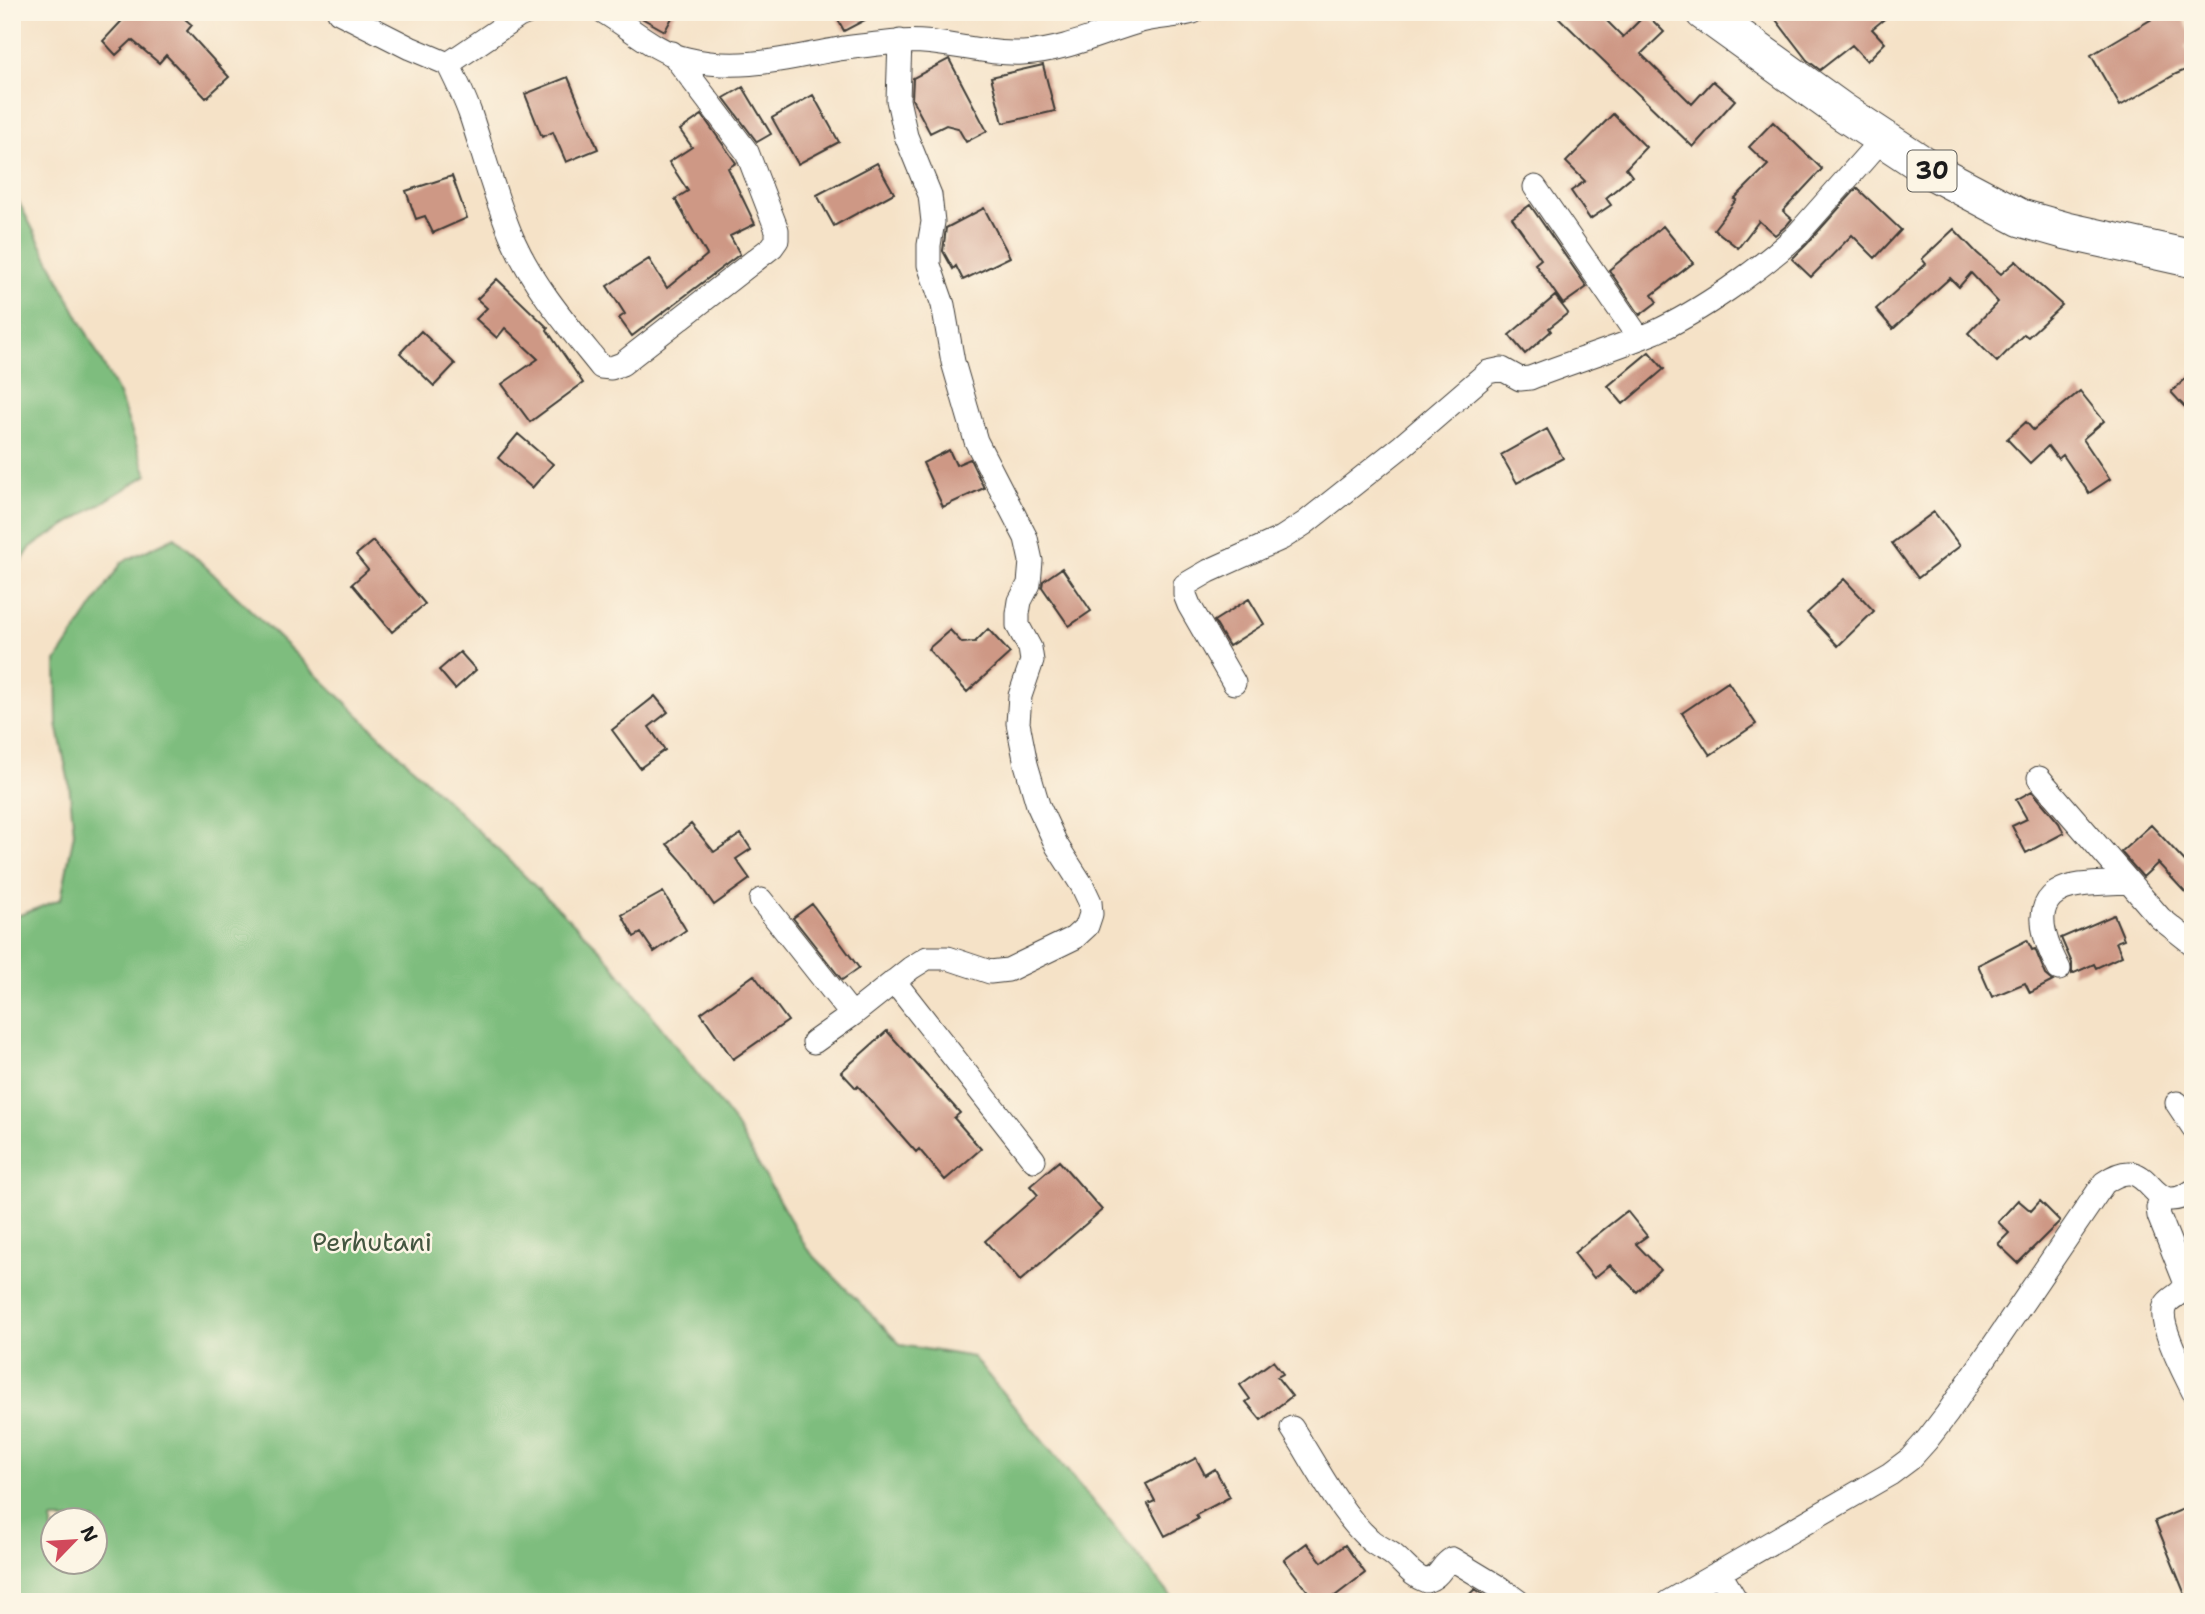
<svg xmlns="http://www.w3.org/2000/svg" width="2205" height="1614" viewBox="0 0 2205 1614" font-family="'Shantell Sans',sans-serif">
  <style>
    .forest { fill: #7ebd7e; stroke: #4d6c4d; stroke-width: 2; fill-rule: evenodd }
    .building { fill: #ce9885 }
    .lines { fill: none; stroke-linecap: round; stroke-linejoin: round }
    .minor-casing { stroke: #3d3a36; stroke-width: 25 }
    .trunk-casing { stroke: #3d3a36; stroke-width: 39 }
    .minor { stroke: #fff; stroke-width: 23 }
    .trunk { stroke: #fff; stroke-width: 37 }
    .labels { text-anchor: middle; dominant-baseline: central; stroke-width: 5; stroke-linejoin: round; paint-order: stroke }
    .shield { fill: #fcf5e5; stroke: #5f5d58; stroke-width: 2 }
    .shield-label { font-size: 24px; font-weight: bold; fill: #1c1c1c }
    .park-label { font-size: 26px; fill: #435640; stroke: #fcf5e5 }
  </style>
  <rect width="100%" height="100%" fill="#fcf5e5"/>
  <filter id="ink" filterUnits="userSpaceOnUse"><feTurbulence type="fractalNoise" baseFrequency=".0143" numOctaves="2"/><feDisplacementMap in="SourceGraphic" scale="14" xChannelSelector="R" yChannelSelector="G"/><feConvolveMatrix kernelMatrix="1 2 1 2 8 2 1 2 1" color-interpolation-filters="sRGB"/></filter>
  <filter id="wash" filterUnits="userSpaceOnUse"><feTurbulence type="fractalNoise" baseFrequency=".00686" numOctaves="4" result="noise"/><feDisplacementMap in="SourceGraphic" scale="28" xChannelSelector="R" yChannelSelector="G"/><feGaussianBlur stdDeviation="1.57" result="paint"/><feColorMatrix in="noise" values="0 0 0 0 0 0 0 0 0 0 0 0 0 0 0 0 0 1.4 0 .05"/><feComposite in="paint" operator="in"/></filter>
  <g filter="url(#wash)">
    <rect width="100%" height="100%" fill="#f5e2c7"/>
    <path class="forest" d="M12,189l107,206 28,80 -116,72 -19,29z
      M175,537l427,414 130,168 75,130 94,96 72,12 203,245h-1164v-684l49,-19 13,-66 -5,-50 -12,-59 -1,-63 66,-99zM52,1520h42v42h-42z"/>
    <g id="blocks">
      <path class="building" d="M130,12h47l15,13 -5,6 42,46 -23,21 -40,-43 -7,8 -27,-23 -16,15 -13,-14z
        M631,12h44l-10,19z
        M834,12h46l-36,19z
        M1553,12h45l25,25 23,-23 18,18 -23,22 51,50 21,-23 22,19 -42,47z
        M1770,12h123l-21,17 13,14 -18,18 -15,-16 -32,25 -13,-10z
        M2164,12h15l14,25v5l-8,4 8,17v4l-17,7 -56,32 -29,-51z
        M949,59l38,72 -21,11 -8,-14 -12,-3 -16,8 -18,-34 1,-21z
        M1043,65l12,46 -52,12 -12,-46z
        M568,77l30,72 -32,13 -13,-30 -11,5 -17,-43z
        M743,87l28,47 -14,8 -33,-44z
        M813,95l26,47 -41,22 -26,-46z
        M1613,114l33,33 -20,21 6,8 -26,22 5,7 -21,14 -19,-28 14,-10 -19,-19z
        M702,115l34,48 -8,5 27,56 -25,12 10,18 -108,82 -13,-18 6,-4 -18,-28 42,-27 18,29 40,-33 -32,-56 13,-8 -19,-29 23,-15 -12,-17z
        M1773,122l49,47 -39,42 9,8 -6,7 -11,9 -16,-14 -21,27 -24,-19 22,-29 -2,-1 34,-34 -19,-18z
        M877,163l17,30 -60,33 -17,-31z
        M452,176l15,42 -34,15 -8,-17 -9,3 -10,-28z
        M1857,188l44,42 -26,28 -23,-23 -41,42 -19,-18 14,-14z
        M1530,205l57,82 -24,17 -28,-40 6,-5 -29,-41z
        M984,208l26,49 -47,23 -7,-14 -3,3 -10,-18 3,-23z
        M1663,226l30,37 -41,32 5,7 -17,13 -31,-45z
        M1954,229l23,24 24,21 15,-13 19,20 27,24 -34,32 -4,-3 -27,28 -29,-29 30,-31 -27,-29 -12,14 -9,-9 -57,51 -17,-20 50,-45 -4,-5z
        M497,279l51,49 -1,2 36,53 -53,39 -28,-38 36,-25 -33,-31 -8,10 -21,-19 11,-11 -10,-9z
        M1555,296l13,17 -19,15 2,3 -26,23 -16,-19z
        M421,331l34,33 -21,22 -34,-33z
        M1649,352l15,17 -41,35 -15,-18z
        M2193,372v44l-22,-24z
        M2080,391l24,30 -21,18 27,40 -21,14 -26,-38 -5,4 -10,-13 -18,17 -23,-24 19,-17 7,8z
        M1547,429l16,29 -46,25 -16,-28z
        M518,434l35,30 -21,24 -34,-30z
        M949,450l7,15 14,-6 14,29 -41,19 -20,-44z
        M1934,512l26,34 -42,32 -26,-35z
        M373,541l52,63 -33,28 -40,-48 16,-14 -12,-15z
        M1062,568l29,43 -22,15 -27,-39 1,-6z
        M1844,579l30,32 -36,35 -31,-33z
        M1249,599l15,25 -35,22 -15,-25z
        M988,629l22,24 -43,39 -39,-43 22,-19 12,13 13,-1z
        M460,652l16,18 -21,19 -16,-19z
        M1728,682l28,42 -46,31 -28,-42z
        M655,696l13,16 -19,15 16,23 -25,18 -28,-38z
        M2032,791l27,32 5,10 -38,20 -14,-27 15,-7 -11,-19z
        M691,824l23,28 27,-18 10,15 -15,10 14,20 -36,26 -25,-36 -22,-25z
        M2151,825l42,45v31l-35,-38 -15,14 -22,-25z
        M663,892l23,38 -32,22 -13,-19 -7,4 -12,-22z
        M812,904l47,64 -17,12 -49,-62z
        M2114,915l10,24 -8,3 6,14 -26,12 -2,-4 -22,10v-11l-11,-25z
        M2027,940l5,10 3,-1 11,26 7,6 -23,12 -5,-10 -33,14 -14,-32z
        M754,975l34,46 -55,38 -32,-46z
        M887,1031l73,82 -6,5 27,31 -36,31 -26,-31 -3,3 -58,-66 -2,2 -15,-16z
        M1059,1161l43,49 -82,71 -35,-40 53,-46 -8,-9z
        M2018,1200l13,11 9,-10 20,20 -42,42 -20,-19 11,-11 -11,-11z
        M1627,1211l20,25 -11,8 24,25 -23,23 -27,-27 -16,13 -20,-25z
        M1273,1361l10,13 -6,3 15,19 -31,24 -15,-18 4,-3 -10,-14z
        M1196,1458l9,17 10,-6 15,28 -34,18 2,4 -33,17 -17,-32 7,-3 -9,-17z
        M2193,1505v97h-5l-33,-81z
        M1307,1543l15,19 23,-17 20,28 -38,29h-11l-32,-42z
        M1475,1589l17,11 3,2h-34z"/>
    </g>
  </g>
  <g filter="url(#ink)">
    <use href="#blocks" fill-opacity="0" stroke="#3d3a36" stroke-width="2"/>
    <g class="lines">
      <g class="minor-casing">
        <path id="minor" d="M339,12l71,36 38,16 71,-48 10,-4
          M604,12c27,16 52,40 83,47 53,13 100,-1 152,-10 19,-3 39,-5 58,-7 42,-4 84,13 126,11 41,-2 80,-21 118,-32 17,-5 35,-4 52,-9
          M448,64c8,16 16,32 22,49 14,42 25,85 43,127 21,47 56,87 88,127l10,1 11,-4 150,-117 5,-7v-10l-30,-78 -75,-99
          M1535,187l104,151
          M1234,683l-45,-78 -4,-10v-10l24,-14 73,-33 23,-15 97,-77 86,-74 14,-3 18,10 10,-1c41,-16 84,-29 125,-46 46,-21 104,-62 141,-96l86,-97
          M2039,778l121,140 33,26
          M761,900l91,115
          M2059,969c-17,-32 -33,-77 21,-84 16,-2 33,-2 49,-3
          M894,981l140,179
          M814,1042l38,-27 59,-47 16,-10h21l42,14 18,-2 66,-32 13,-12 4,-12 -1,-12 -8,-17 -25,-39 -19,-41 -12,-41 -8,-41 2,-27 12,-35 -2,-13 -12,-22v-12l2,-13 9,-17 2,-23 -5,-23 -50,-97 -23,-79 -10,-57 -14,-40v-20l4,-23 -3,-27 -24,-59 -8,-36 2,-59
          M2177,1103l16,24
          M2162,1197l-4,11 1,8 26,65c-1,15 -14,14 -20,25 -8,17 20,68 28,85
          M1292,1428c22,34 47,84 77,111 7,7 16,10 23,15 12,9 19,22 34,27 16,-5 14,-15 26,-22l48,29 19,14
          M1719,1572l18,30
          M1668,1602l222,-128 20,-15 17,-19 20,-26 157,-231c51,-36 41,40 89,8"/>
      </g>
      <g class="trunk-casing">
        <path id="trunk" d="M1704,12l139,100 91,60 87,46 46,13 126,28"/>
      </g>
      <use href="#minor" class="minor"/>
      <use href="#trunk" class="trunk"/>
    </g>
  </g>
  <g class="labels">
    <rect class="shield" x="1907.5" y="150.5" width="49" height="41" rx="5"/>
    <g class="shield-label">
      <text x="1932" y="171">30</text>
    </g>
    <g class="park-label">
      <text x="372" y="1241">Perhutani</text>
    </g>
  </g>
  <rect width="2205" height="1614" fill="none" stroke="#fcf5e5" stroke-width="42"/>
  <g transform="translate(74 1541) rotate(65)"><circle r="33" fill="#fcf5e5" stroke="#a29e95" stroke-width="2"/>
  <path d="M0-5L12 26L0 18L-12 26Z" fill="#d1495b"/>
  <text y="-10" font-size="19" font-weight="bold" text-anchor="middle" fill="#1c1c1c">N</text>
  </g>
</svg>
